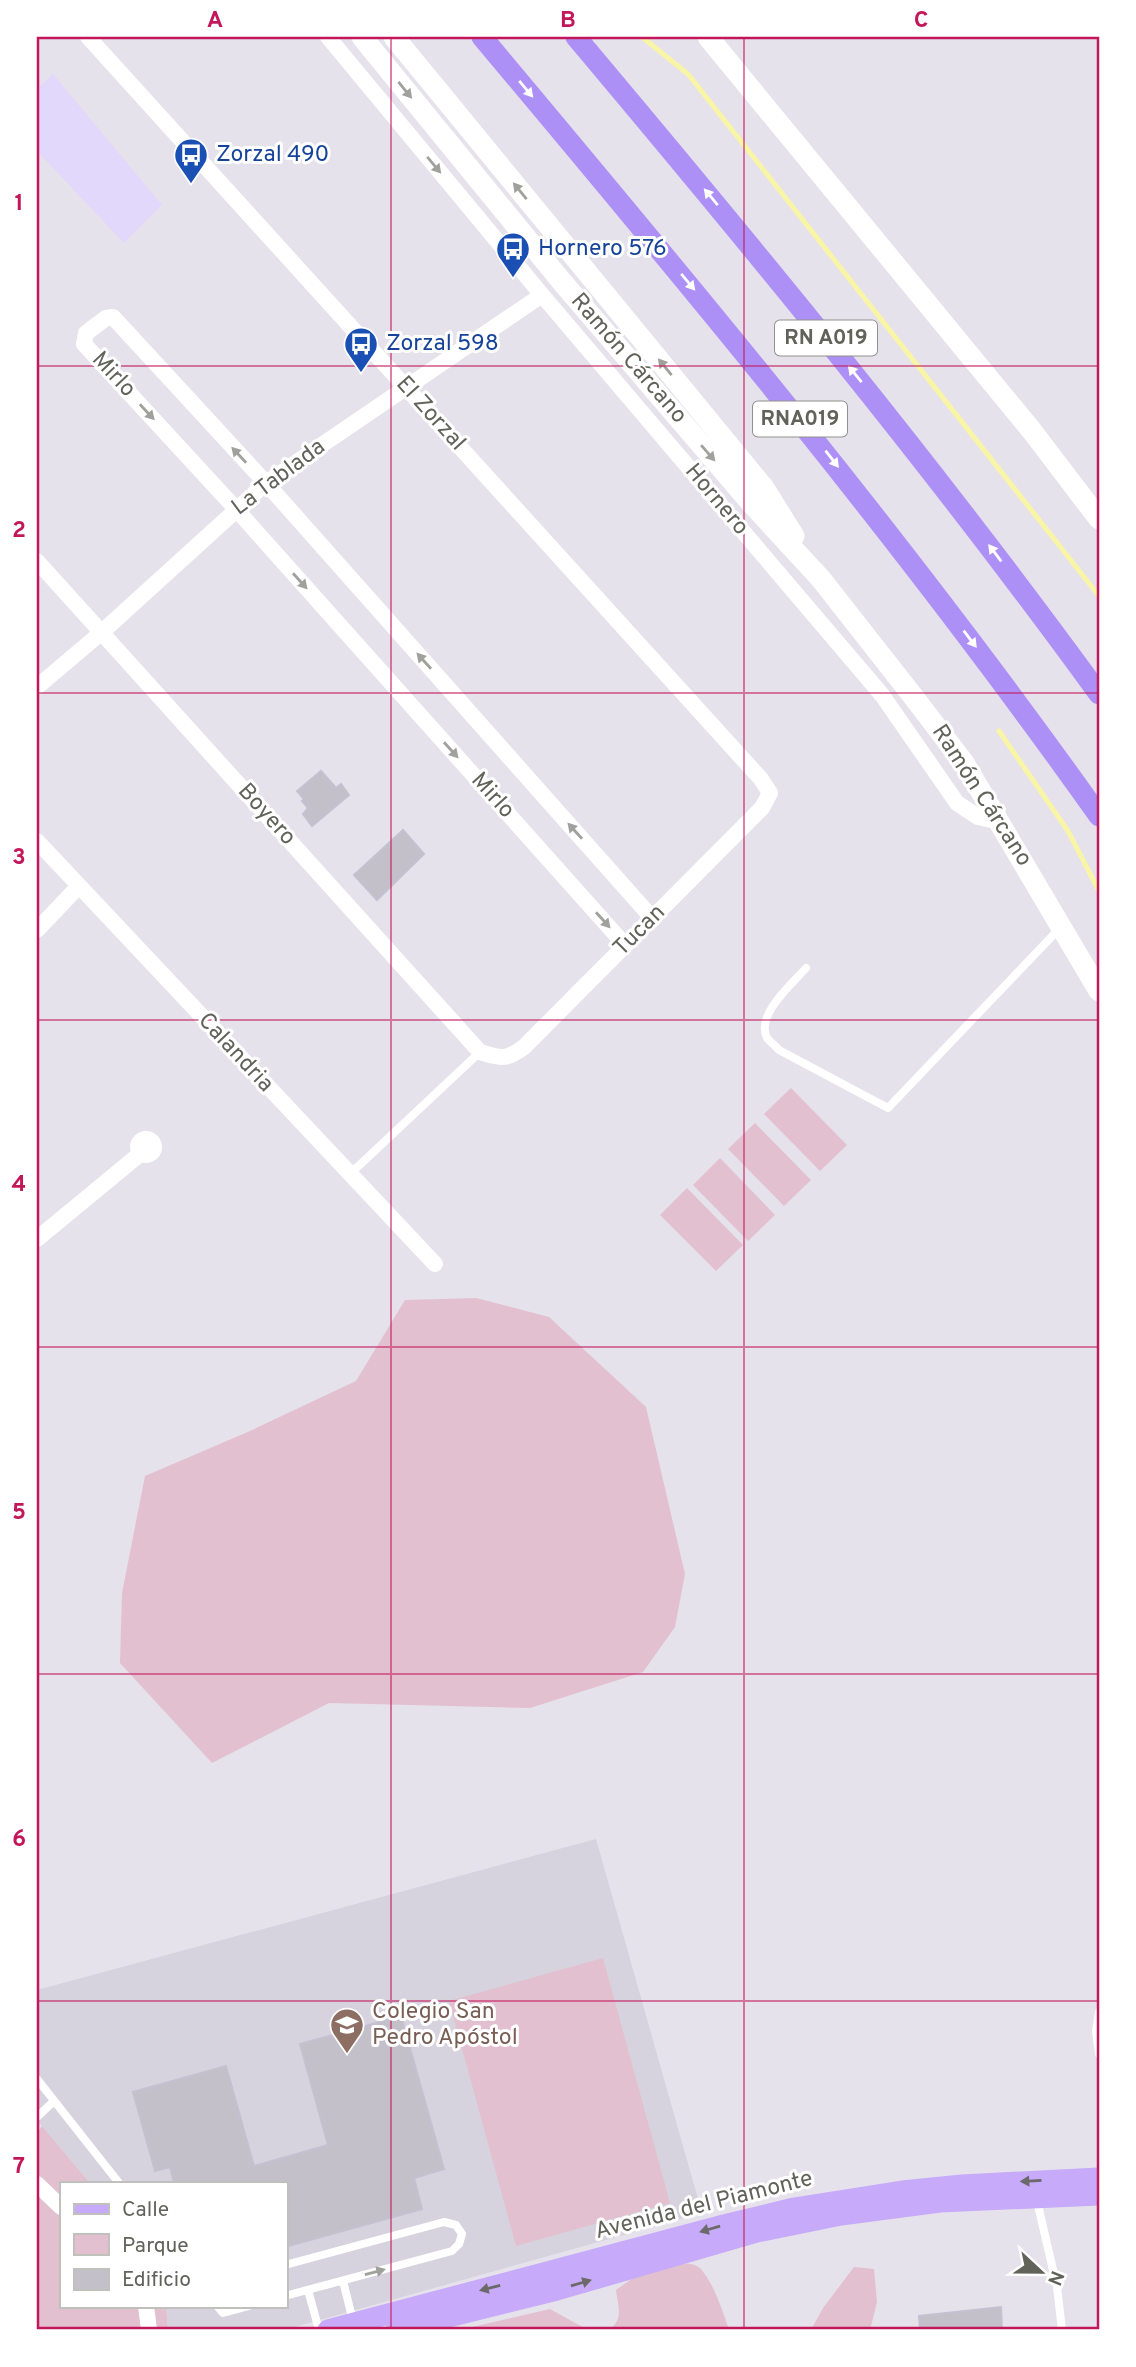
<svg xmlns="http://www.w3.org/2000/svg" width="1136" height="2367" viewBox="0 0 1136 2367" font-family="Overpass,sans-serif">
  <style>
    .commercial { fill: #e2d8fb }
    .education { fill: #d6d3df }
    .green { fill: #e2c0d0 }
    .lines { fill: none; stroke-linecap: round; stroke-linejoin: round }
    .stream { stroke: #f8f5a6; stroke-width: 5 }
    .building { fill: #c3c0c9; stroke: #c4c1d0; stroke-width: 2 }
    .service { stroke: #fff; stroke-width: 8 }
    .minor { stroke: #fff; stroke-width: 16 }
    .secondary { stroke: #fff; stroke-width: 21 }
    .primary { stroke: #c7aaf9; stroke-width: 21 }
    .motorway { stroke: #ac90f5; stroke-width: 21 }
    .oneway { fill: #fff }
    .oneway2 { fill: #a0a19c }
    .oneway3 { fill: #6b696a }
    .grid { fill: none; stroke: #c2185b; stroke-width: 2; stroke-opacity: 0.55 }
    .labels { text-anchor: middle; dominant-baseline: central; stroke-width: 6; stroke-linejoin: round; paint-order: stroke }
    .shield { fill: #fff; stroke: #90918c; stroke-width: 2 }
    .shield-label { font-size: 21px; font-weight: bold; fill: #61625a }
    .transit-label { font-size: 23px; fill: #164399; stroke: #fff; text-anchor: start }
    .street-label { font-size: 23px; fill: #61625a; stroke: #fff }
    .education-label { font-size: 23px; fill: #785e54; stroke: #fff; text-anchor: start }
    .neatline { fill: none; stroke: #c2185b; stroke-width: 2.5 }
    .grid-label { font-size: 23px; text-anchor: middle; font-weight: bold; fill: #c2185b }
  </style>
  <rect width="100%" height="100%" fill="#e5e2ec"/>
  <path class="commercial" d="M53,74l109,131 -38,38 -87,-92v-62z"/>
  <path class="education" d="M596,1839l106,374 -418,117h-116l-2,-24h119v-123h-195l-53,-63v-130z"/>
  <path class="green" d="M791,1088l56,57 -27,26 -56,-57z
    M755,1123l56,57 -27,26 -56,-57z
    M720,1158l55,57 -27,26 -55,-56z
    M687,1188l56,57 -27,26 -56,-56z
    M476,1298l73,19 97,90 39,167 -10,53 -32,45 -113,36 -201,-5 -117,60 -92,-100 2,-70 23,-117 105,-45 106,-50 49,-81z
    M603,1958l67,245 -154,43 -67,-245z
    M42,2126l48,57h-29v123h105l2,24h-131v-198z
    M675,2263c6,0 16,0 22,3 14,9 27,48 32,64h-120c15,-11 9,-23 7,-40l31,-22z
    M854,2267l20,2 3,33 -7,28h-59l12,-22z
    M550,2309l38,21h-129z"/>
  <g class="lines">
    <path class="stream" d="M642,37l46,37 411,522
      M999,731l69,100 31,60"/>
  </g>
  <path class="building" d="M321,771l15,17 5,-4 8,11 -37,31 -9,-12 5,-6 -6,-7 2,-2 -7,-8z
    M403,830l21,24 -47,46 -23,-25z
    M401,2016l43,153 -30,9 8,31 -137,38v-64h-111l-4,-16 -15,4 -22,-79 93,-26 28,100 74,-21 -28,-101z
    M1001,2307l1,23h-82l-1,-14z"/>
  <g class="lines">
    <path class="service" d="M806,968c-13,15 -51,47 -39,70 3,4 9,8 12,12l109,58 171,-179
      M350,1174l130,-122
      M1099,2012l-3,19 3,23
      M37,2079l82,104
      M37,2117l16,-15
      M1037,2201l20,86 5,43
      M285,2265l159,-43 12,3 6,9 -3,10 -7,7 -167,45
      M343,2281l10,40
      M308,2290l11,40
      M217,2306l6,7 26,-7"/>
    <path class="minor" d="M328,37l214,258 340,400 75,108 21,14 22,5
      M37,561l443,491c21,6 25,9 44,-5l238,-239 8,-15 -9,-14 -673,-742
      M37,687l65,-55 164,-149 276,-188
      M37,841l398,423
      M37,930l41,-43
      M625,945l-389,-436 -152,-165 2,-11 20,-15 7,-1 153,166 387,436
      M138 1147a8 8 0 1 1 16 0a8 8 0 1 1-16 0Z
      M37,1239l103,-85
      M37,2184l24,23
      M146,2306l3,24"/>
    <path class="secondary" d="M362,37l201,246 188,220 70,76 91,116 52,68 135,228
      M394,37l370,451 30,48
      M708,37l324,394 67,88"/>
    <path class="primary" d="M328,2330l396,-105 70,-17 108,-17 60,-6 137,-7
      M396,2330l161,-40 200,-58 84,-17 99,-13 159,-7"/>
    <path class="motorway" d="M482,37c214,255 425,508 617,779
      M576,37c180,214 358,430 523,657"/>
  </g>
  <defs><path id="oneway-solid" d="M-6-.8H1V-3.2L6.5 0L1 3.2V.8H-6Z" transform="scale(1.75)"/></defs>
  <g class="oneway">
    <use href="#oneway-solid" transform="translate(526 89) rotate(50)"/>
    <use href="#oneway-solid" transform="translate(711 197) rotate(-130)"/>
    <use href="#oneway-solid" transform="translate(688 282) rotate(50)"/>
    <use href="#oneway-solid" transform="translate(855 374) rotate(-129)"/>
    <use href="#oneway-solid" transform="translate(832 459) rotate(52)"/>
    <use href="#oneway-solid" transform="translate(995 553) rotate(-127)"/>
    <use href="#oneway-solid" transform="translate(970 639) rotate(53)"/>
  </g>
  <g class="oneway2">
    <use href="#oneway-solid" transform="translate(405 90) rotate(51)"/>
    <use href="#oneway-solid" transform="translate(434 165) rotate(50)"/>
    <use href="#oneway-solid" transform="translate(520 191) rotate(-129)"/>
    <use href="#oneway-solid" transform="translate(665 367) rotate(-129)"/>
    <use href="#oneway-solid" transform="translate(147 412) rotate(47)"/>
    <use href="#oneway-solid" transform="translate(708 453) rotate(49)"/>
    <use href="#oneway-solid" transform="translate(239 455) rotate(-133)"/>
    <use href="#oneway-solid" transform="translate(300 581) rotate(48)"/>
    <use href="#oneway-solid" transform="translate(424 661) rotate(-132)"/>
    <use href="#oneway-solid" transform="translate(451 750) rotate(48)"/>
    <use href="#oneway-solid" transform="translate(575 831) rotate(-132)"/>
    <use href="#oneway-solid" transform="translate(603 920) rotate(48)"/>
    <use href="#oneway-solid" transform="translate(375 2272) rotate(-15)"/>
  </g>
  <g class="oneway3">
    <use href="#oneway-solid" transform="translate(1031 2181) rotate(177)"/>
    <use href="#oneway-solid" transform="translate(710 2229) rotate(164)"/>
    <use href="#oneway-solid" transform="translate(581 2283) rotate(-16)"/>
    <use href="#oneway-solid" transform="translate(490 2288) rotate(166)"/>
  </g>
  <path class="grid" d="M391,37v2293M744,37v2293M37,366h1062M37,693h1062M37,1020h1062M37,1347h1062M37,1674h1062M37,2001h1062"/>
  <defs>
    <g id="bus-pin" transform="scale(1.75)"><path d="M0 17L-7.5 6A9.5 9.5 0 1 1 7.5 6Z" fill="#1a4fb4" stroke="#fff"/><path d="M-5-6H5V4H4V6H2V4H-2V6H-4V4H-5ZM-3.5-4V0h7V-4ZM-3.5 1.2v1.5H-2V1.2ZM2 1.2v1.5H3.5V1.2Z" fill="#fff"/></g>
    <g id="school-pin" transform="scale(1.75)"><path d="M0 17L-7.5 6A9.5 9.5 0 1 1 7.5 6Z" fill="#8d6e63" stroke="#fff"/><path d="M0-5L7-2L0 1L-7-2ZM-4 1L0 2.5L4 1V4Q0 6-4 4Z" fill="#fff"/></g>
  </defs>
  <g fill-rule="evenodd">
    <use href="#bus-pin" x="191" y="155"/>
    <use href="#bus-pin" x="513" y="249"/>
    <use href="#bus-pin" x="361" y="344"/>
    <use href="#school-pin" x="347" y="2025"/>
  </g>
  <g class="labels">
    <g class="shield">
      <rect x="775" y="320.5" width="102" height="35" rx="5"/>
      <rect x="753" y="401.5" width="94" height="35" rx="5"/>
    </g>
    <g class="shield-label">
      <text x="826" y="338">RN A019</text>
      <text x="800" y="419">RNA019</text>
    </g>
    <g class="transit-label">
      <text x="216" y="155">Zorzal 490</text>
      <text x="538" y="249">Hornero 576</text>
      <text x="386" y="344">Zorzal 598</text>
    </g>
    <g class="street-label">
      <text transform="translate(628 359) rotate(49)">Ramón Cárcano</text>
      <text transform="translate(113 375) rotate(47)">Mirlo</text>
      <text transform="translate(430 414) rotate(48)">El Zorzal</text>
      <text transform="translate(279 478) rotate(-37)">La Tablada</text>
      <text transform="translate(716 500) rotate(50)">Hornero</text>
      <text transform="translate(492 796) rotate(48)">Mirlo</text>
      <text transform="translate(981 796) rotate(57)">Ramón Cárcano</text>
      <text transform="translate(266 815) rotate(48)">Boyero</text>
      <text transform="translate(640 931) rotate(-45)">Tucan</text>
      <text transform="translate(235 1053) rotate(47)">Calandria</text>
      <text transform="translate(704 2206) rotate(-14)">Avenida del Piamonte</text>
    </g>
    <g class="education-label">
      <text x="372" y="2012">Colegio San<tspan x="372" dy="26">Pedro Apóstol</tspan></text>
    </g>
  </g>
  <rect width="1136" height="2367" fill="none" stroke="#ffffff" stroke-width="77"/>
  <rect x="60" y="2182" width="228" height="126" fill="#ffffff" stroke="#c0c0bd" stroke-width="2"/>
  <rect x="74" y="2204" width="35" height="10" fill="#c7aaf9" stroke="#c0c0bd" stroke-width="2"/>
  <text x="122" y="2216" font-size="21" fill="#61625a">Calle</text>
  <rect x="74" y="2234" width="35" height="21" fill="#e2c0d0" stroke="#c0c0bd" stroke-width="2"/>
  <text x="122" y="2252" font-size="21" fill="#61625a">Parque</text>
  <rect x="74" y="2269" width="35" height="21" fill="#c3c0c9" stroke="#c0c0bd" stroke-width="2"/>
  <text x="122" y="2286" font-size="21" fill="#61625a">Edificio</text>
  <g transform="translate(1041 2272) rotate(112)" stroke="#ffffff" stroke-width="5" paint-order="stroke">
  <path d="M0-5L12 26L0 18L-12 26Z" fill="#61625a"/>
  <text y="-10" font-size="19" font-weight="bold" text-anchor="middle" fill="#61625a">N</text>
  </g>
  <rect x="38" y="38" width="1060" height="2290" class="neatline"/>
  <g class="grid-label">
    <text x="215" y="27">A</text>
    <text x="568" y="27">B</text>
    <text x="921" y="27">C</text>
    <text x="19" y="210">1</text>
    <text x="19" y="537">2</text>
    <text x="19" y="864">3</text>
    <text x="19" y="1191">4</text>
    <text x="19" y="1519">5</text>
    <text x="19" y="1846">6</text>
    <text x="19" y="2173">7</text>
  </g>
</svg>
